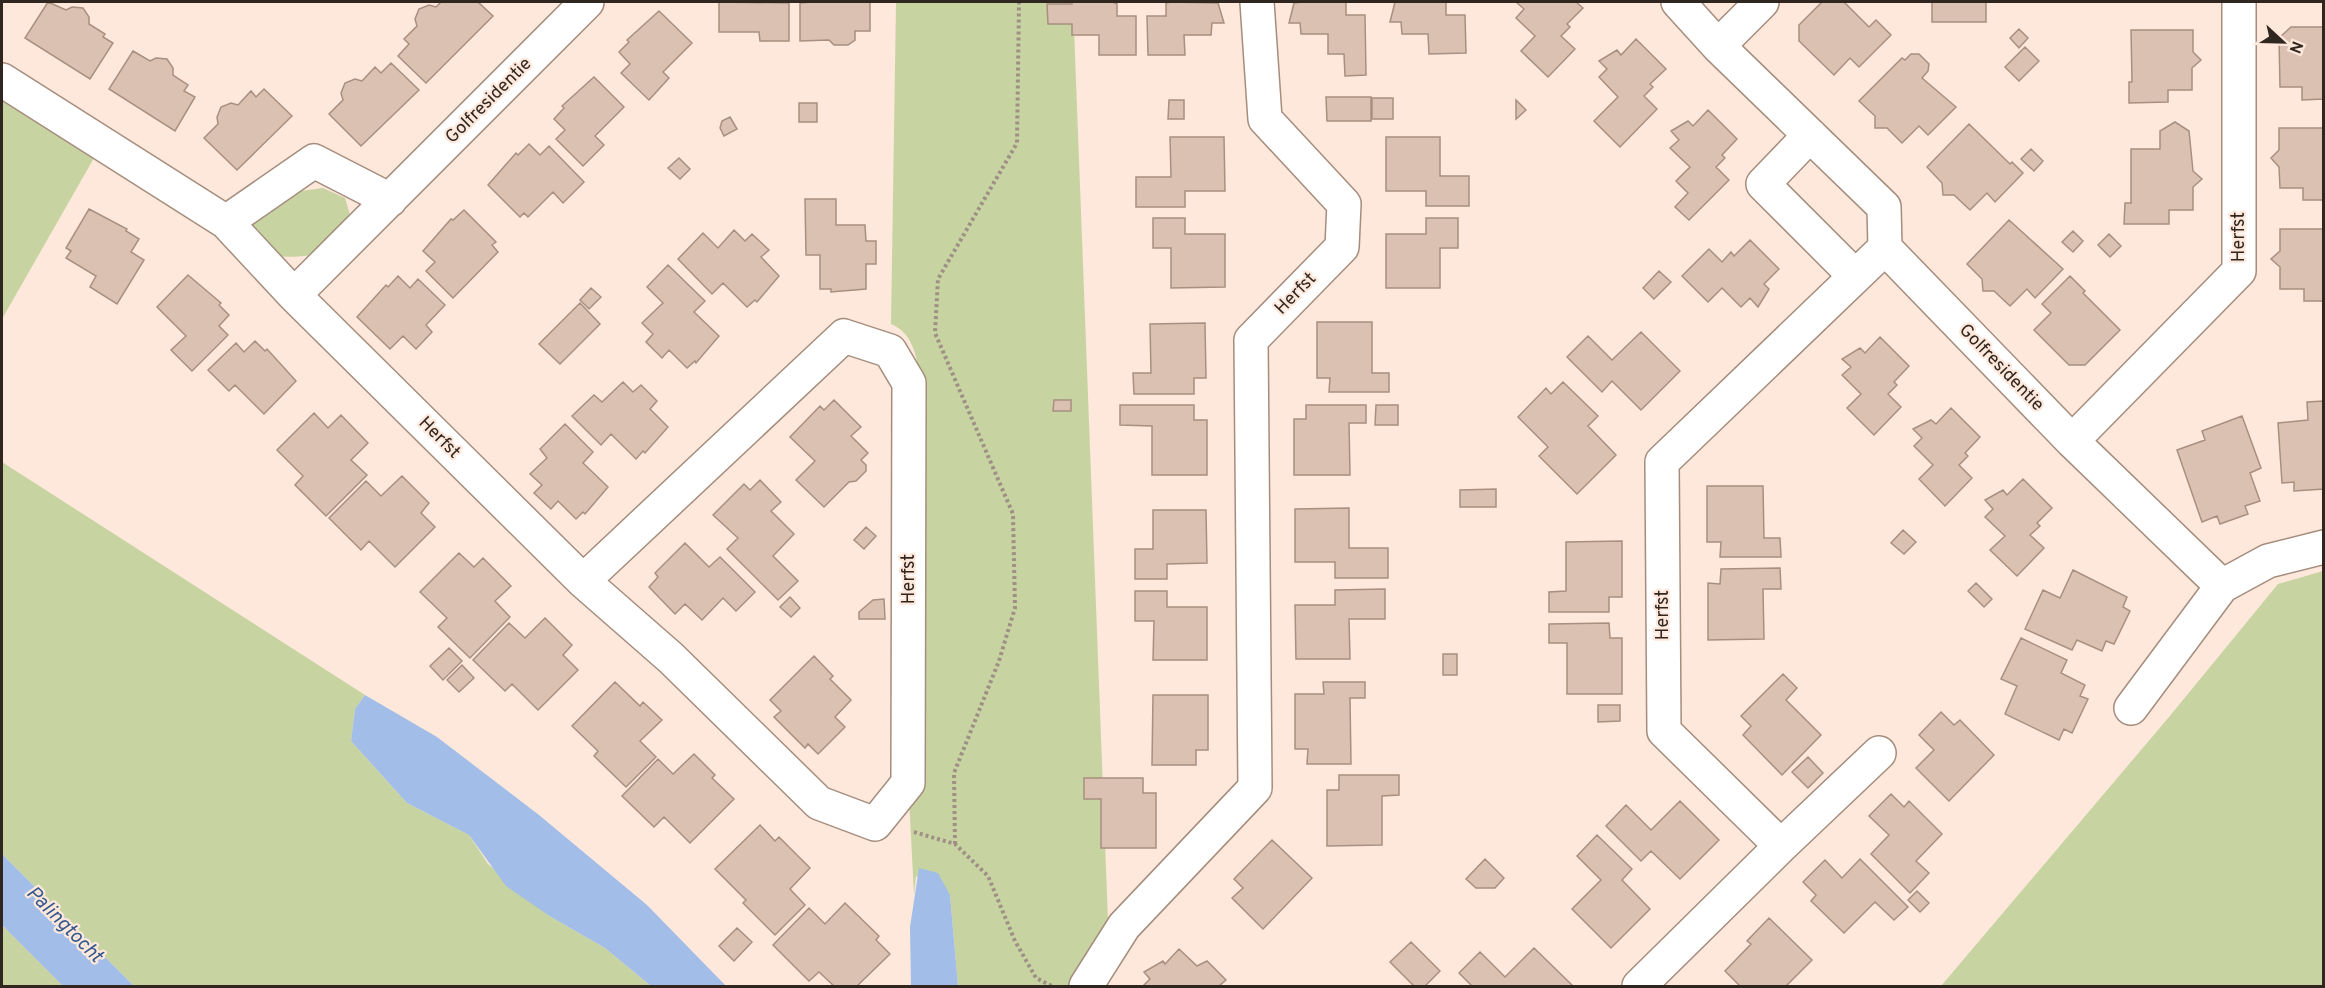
<svg xmlns="http://www.w3.org/2000/svg" width="2325" height="988" viewBox="0 0 2325 988" font-family="Overpass,sans-serif">
  <style>
    .green { fill: #c7d4a2 }
    .water { fill: #a1bde8 }
    .building { fill: #dbc1b1; stroke: #a88f80; stroke-width: 1.5 }
    .lines { fill: none; stroke-linecap: round; stroke-linejoin: round }
    .minor-casing { stroke: #a58d7d; stroke-width: 36 }
    .path { stroke: #9f8f85; stroke-width: 4; stroke-dasharray: 3 3; stroke-linecap: butt }
    .minor { stroke: #fff; stroke-width: 33 }
    .labels { text-anchor: middle; dominant-baseline: central; stroke-width: 4.5; stroke-linejoin: round; paint-order: stroke }
    .street-label { font-size: 18px; fill: #302620; stroke: #fee8db }
    .water-label { font-size: 20px; font-style: italic; fill: #33578d; stroke: #fee8db }
  </style>
  <rect width="100%" height="100%" fill="#fee8db"/>
  <path class="green" d="M896,2h177l37,971 -7,13h-145l-8,-91 -34,-19 -2,19 -5,-97 15,-13 -3,-395c-3,-24 -4,-55 -30,-66z
    M2,101l92,57 -92,161z
    M323,188l22,10 6,20 -37,37c-37,4 -46,4 -65,-29l44,-34z
    M2,462l363,233 -10,14 -4,32 56,62 62,32 19,29 63,53 54,31 46,38h-517l-132,-132z
    M2323,571v415h-382l228,-269 109,-133z
    M2,925l61,61h-61z"/>
  <path class="water" d="M365,695l72,42 102,78 108,90 79,81h-75l-46,-38 -54,-31 -45,-31 -37,-51 -62,-32 -56,-62 4,-32z
    M2,854l132,132h-71l-61,-61z
    M919,868l19,5 12,22 8,91h-47l-1,-59z"/>
  <path class="building" d="M48,2l18,8 6,-3 11,1 6,9v7l16,10 -2,3 10,6 -23,36 -65,-41z
    M441,2h37l15,14 -67,67 -28,-27 11,-12 -5,-5 13,-13 -2,-7 4,-10 10,-4 7,2z
    M719,2l70,1v38h-29l-1,-9h-40z
    M812,2h58v29h-15v9l-7,5h-14l-5,-5 -29,1v-38z
    M1072,2h41l4,2v12h19v39h-37v-20h-27v-11h-24l-1,-20h25z
    M1171,2l47,1 6,20h-12l-1,12h-27l1,20h-37l-1,-39h19v-13z
    M1301,2h45v13h19l1,60 -21,1 -1,-22h-16v-20h-27l-1,-11h-11l5,-20z
    M1395,2h51v13h19l1,38 -37,1 -1,-20h-26l-1,-12h-11z
    M1516,2h60l7,6 -16,16 3,3 -9,9 14,13 -27,28 -27,-26 14,-15 -19,-18 8,-9z
    M1822,2h22l25,25 7,-7 15,15 -32,32 -9,-9 -16,17 -35,-34v-16z
    M1932,2h54v20h-54z
    M659,11l33,32 -29,29 6,6 -20,22 -28,-27 9,-9 -11,-12 10,-10 -2,-2z
    M2291,27h33v72l-22,1v-13h-22l-1,-49z
    M2019,29l9,9 -9,10 -9,-10z
    M2131,30h62v22l8,8 -9,8v22h-24v12l-39,1v-21h3z
    M1636,39l30,30 -16,15 3,3 -9,9 13,13 -37,38 -26,-26 24,-24 -19,-20 8,-8 -8,-8 18,-11 4,5z
    M2025,47l14,14 -20,20 -14,-14z
    M133,51l17,10 6,-3 11,1 6,9v7l15,10 -4,6 11,6 -20,34 -66,-42z
    M1911,54h8l10,10 -1,7 -6,7 34,29 -28,28 -9,-9 -17,17 -15,-15h-12v-12l-16,-15 43,-43 3,2z
    M391,63l28,27 -58,56 -32,-32 14,-14 -2,-7 4,-10 10,-4 7,2 13,-14 6,6z
    M594,77l30,30 -29,29 9,9 -21,21 -27,-27 9,-9 -11,-11 10,-11 -2,-2z
    M264,89l28,27 -55,54 -33,-32 14,-14 -1,-7 4,-10 10,-4 7,2 13,-14 5,6z
    M1326,97h45v24h-44z
    M1372,98h21v21h-21z
    M1169,100h15v19h-16z
    M1516,100l10,10 -10,9z
    M799,103h18v19h-18z
    M1708,110l29,29 -15,16 3,3 -9,9 13,13 -40,40 -14,-13 13,-14 -12,-12 14,-14 -20,-19 9,-8 -8,-9 17,-10 5,5z
    M730,117l7,12 -13,7 -4,-8 2,-7z
    M2175,122l14,9 4,40 9,8 -9,8v23h-24v14h-45l1,-21h6v-54h29v-18z
    M1969,124l41,40 2,-2 11,11 -28,29 -8,-9 -17,17 -16,-15h-11l-1,-12 -15,-16z
    M2279,128h45v72h-21v-12h-23l-1,-21 -8,-9 8,-8z
    M1170,137h54l1,54h-40v16h-49v-30h35z
    M1386,137h54v39h29v30h-43v-15h-40z
    M529,144l11,11 9,-9 35,36 -21,21 -10,-11 -25,25 -4,-4 -4,4 -32,-32 28,-32 2,2z
    M2031,149l12,12 -9,10 -13,-12z
    M679,158l11,11 -10,10 -12,-11z
    M805,199h31v26h29l1,16h10v23h-10v25l-35,3v-3h-11v-34h-14z
    M89,209l38,20 -1,2 13,8 -8,13 13,8 -27,44 -27,-17 6,-11 -30,-18 5,-7 -5,-3z
    M464,210l32,32 -4,3 6,7 -45,46 -27,-27 9,-9 -12,-11 28,-32 2,1z
    M1153,218h32v16h40v53l-54,1v-40h-18z
    M1426,218h32v30h-18v40h-54v-54h40z
    M2009,220l54,49 -28,29 -8,-9 -17,17 -16,-15h-11l-1,-12 -15,-15z
    M2280,229h44v72h-20v-12h-24v-22l-9,-8 9,-8z
    M734,230l11,11 7,-7 17,16 -8,7 18,19 -22,26 -2,-2 -8,7 -24,-24 -11,11 -34,-35 25,-26 15,15z
    M2073,231l10,10 -10,11 -11,-10z
    M2109,234l12,12 -11,11 -12,-12z
    M1750,240l29,29 -15,15 5,5 -11,18 -8,-9 -9,9 -19,-19 -14,14 -26,-26 27,-27 13,13 9,-10 3,4z
    M668,265l37,36 -11,11 25,24 -23,27 -1,-2 -8,7 -18,-18 -7,8 -16,-16 7,-8 -11,-11 21,-20 -16,-16z
    M1659,271l12,11 -17,17 -11,-11z
    M188,275l33,28 -2,2 10,10 -10,11 9,9 -36,36 -21,-21 15,-14 -29,-29z
    M398,276l12,12 8,-9 27,26 -19,20 6,7 -16,17 -13,-13 -13,13 -33,-32 29,-32 2,2z
    M2070,276l15,15 -2,2 37,37 -35,35h-16l-35,-35 17,-17 -9,-9z
    M591,288l10,9 -12,12 -9,-9z
    M580,303l20,21 -40,40 -21,-20z
    M1317,322h55v51h17v19h-60l1,-14h-13z
    M1205,323l1,55h-12v16h-60l-1,-21h18l-1,-49z
    M1641,332l39,39 -39,39 -29,-29 -10,11 -35,-35 21,-21 24,24z
    M1880,337l29,29 -15,16 3,3 -9,9 13,13 -27,28 -27,-27 14,-14 -19,-19 9,-8 -9,-8 18,-11 5,5z
    M255,341l10,10 2,-2 29,32 -32,33 -29,-29 -6,6 -21,-21 28,-27 8,9z
    M623,382l10,10 8,-7 16,16 -7,8 18,18 -23,26 -2,-2 -7,8 -25,-25 -10,11 -29,-29 22,-21 8,7z
    M1563,382l35,34 -10,10 28,29 -39,39 -38,-38 9,-9 -30,-30 28,-29 5,6z
    M834,400l27,27 -10,9 17,17 -7,7 5,5v6l-10,10 -7,1 -25,25 -28,-27 19,-19 -25,-24 30,-31 4,4z
    M1054,400h17v11h-18z
    M2324,401v88l-30,2v-9l-12,1 -4,-60 30,-3 -1,-18z
    M1120,405h74v15h13v55h-55v-49l-32,-1z
    M1306,405h60v18h-17l1,52h-56v-56h12z
    M1376,405h22v20h-23z
    M1951,408l29,29 -15,16 3,3 -9,9 13,13 -27,28 -26,-27 14,-14 -19,-19 8,-8 -9,-9 18,-9 5,4z
    M314,413l14,15 13,-13 27,28 -17,17 16,15 -41,41 -31,-31 8,-9 -26,-26z
    M2242,416l19,52 -11,5 10,28 -15,5 3,8 -28,10 -3,-8 -15,6 -25,-72 28,-10 -3,-9z
    M565,424l28,28 -10,11 25,24 -23,27 -2,-2 -7,7 -18,-18 -7,8 -17,-16 8,-8 -12,-11 17,-16 -7,-9z
    M402,476l27,27 -8,10 14,14 -40,40 -26,-26 -8,9 -32,-32 37,-37 15,15z
    M2023,479l29,29 -15,15 3,3 -10,9 14,13 -27,28 -27,-26 15,-14 -20,-19 8,-8 -8,-9 18,-10 4,5z
    M760,480l21,22 -10,9 23,23 -21,22 25,25 -20,19 -51,-51 11,-11 -25,-23 31,-31 6,6z
    M1707,486h56l1,52h16l1,19h-61l1,-15h-14z
    M1496,489v18h-36v-17z
    M1349,508v40h39v30h-53v-16h-40v-53z
    M1153,510h53l1,53 -40,1v15h-32v-30h18z
    M866,527l10,9 -12,13 -10,-9z
    M1903,530l13,12 -12,12 -13,-11z
    M1622,541v56h-13v15h-60v-20l17,-1v-49z
    M685,543l24,24 11,-10 35,35 -19,19 -13,-13 -21,22 -17,-16 -10,10 -26,-27 9,-10 -3,-4z
    M459,553l15,14 9,-9 28,28 -16,15 15,16 -40,41 -32,-31 9,-9 -27,-26z
    M1780,568l1,21h-18l1,50 -56,1v-57l12,1 1,-15z
    M2073,570l54,27 -4,10 7,4 -16,33 -8,-3 -4,10 -25,-11 -5,10 -47,-21 18,-39 17,8z
    M1976,583l16,16 -8,8 -16,-16z
    M1385,589v30h-36l1,40h-54l-1,-54h40v-15z
    M1135,591h32v16h40v53h-54l1,-39h-19z
    M790,597l10,11 -9,9 -11,-10z
    M884,599l1,20h-26v-7l14,-12z
    M545,618l27,27 -9,10 15,15 -40,40 -26,-26 -7,7 -32,-31 36,-37 16,15z
    M1609,623l1,15h12v56h-55v-51h-18v-19z
    M2021,638l46,22 -6,13 24,12 -5,11 8,3 -16,34 -8,-4 -5,11 -54,-26 12,-28 -16,-7z
    M449,648l13,13 -19,19 -13,-14z
    M1443,654h14v21h-14z
    M814,656l19,20 -3,3 21,21 -16,17 10,10 -27,27 -10,-10 -3,4 -31,-31 7,-6 -11,-11z
    M462,665l12,13 -15,14 -12,-12z
    M1783,674l14,14 -11,12 35,35 -39,40 -39,-40 8,-9 -10,-10z
    M615,682l25,24 3,-4 19,18 -22,21 16,16 -30,30 -32,-31 4,-5 -26,-25z
    M1323,682h42v16h-15l1,66h-44l1,-15h-13v-55h29z
    M1153,695h55v55h-12v15h-44z
    M1598,705h22v16l-22,1z
    M1941,712l13,13 6,-5 34,35 -45,46 -33,-33 18,-18 -15,-15z
    M694,754l21,21 -3,3 22,21 -44,44 -26,-26 -10,10 -32,-31 36,-37 15,15z
    M1808,757l15,16 -15,15 -16,-16z
    M1339,775h60v20l-17,1v49l-55,1v-56h12z
    M1084,778h59v15h13v55h-55v-49h-17z
    M1891,794l13,13 5,-6 33,33 -26,27 13,12 -19,20 -39,-39 18,-19 -20,-19z
    M1680,801l39,39 -39,39 -29,-28 -10,10 -35,-35 20,-21 25,25z
    M760,825l15,16 4,-4 31,31 -20,21 15,16 -30,30 -32,-32 3,-3 -31,-31z
    M1597,835l35,34 -10,11 28,29 -39,39 -39,-39 29,-29 -24,-24z
    M1272,840l40,38 -49,51 -31,-31 11,-10 -9,-9z
    M1485,859l19,19 -9,10h-19l-10,-9z
    M1860,859l48,48 -14,13 -19,-18 -31,31 -33,-32 5,-6 -13,-13 22,-22 17,18z
    M1917,891l12,12 -9,9 -12,-12z
    M845,903l34,33 -3,4 14,14 -33,32h-23l-15,-14 -10,9 -36,-36 36,-37 16,16z
    M1769,918l43,42 -26,26h-46l-15,-15 26,-27 -4,-3z
    M737,928l15,14 -18,19 -15,-15z
    M1411,942l29,29 -15,15h-11l-24,-24z
    M1534,948l39,38h-101l-13,-13 21,-21 25,25z
    M1179,949l18,17 10,-5 19,19 -7,6h-76l7,-7 -6,-7 19,-11 2,3z"/>
  <g class="lines">
    <g class="minor-casing">
      <path id="minor" d="M1678,2l40,44 166,161 1,41 187,193 150,145
        M1718,46l44,-44
        M2,80l224,142 68,73 293,-293
        M1810,135l-47,49 92,92
        M226,222l88,-61 76,39
        M294,295l289,286 261,-245 46,15 19,32 -1,400 -33,41 -56,-21 -148,-145 -88,-77
        M2072,441l167,-170v-269
        M2131,708l91,-122 46,-25 56,-14
        M1781,846l98,-93
        M1086,986l38,-60 131,-138 -4,-448 91,-93 2,-43 -79,-85 -8,-117
        M1639,986l142,-140 -117,-115 -2,-269 223,-214"/>
    </g>
    <path class="path" d="M914,832l41,12 33,32 27,65 21,37 16,8
      M955,844l-1,-71 45,-112 16,-53 -2,-94 -78,-181 3,-54 79,-136 2,-141"/>
    <use href="#minor" class="minor"/>
  </g>
  <g class="labels">
    <g class="street-label">
      <text transform="translate(489 101) rotate(-45)">Golfresidentie</text>
      <text transform="translate(2239 237) rotate(-90)">Herfst</text>
      <text transform="translate(1296 294) rotate(-46)">Herfst</text>
      <text transform="translate(2001 368) rotate(46)">Golfresidentie</text>
      <text transform="translate(439 438) rotate(45)">Herfst</text>
      <text transform="translate(909 579) rotate(-90)">Herfst</text>
      <text transform="translate(1663 615) rotate(-90)">Herfst</text>
    </g>
    <g class="water-label">
      <text transform="translate(64 925) rotate(45)">Palingtocht</text>
    </g>
  </g>
  <rect width="2325" height="988" fill="none" stroke="#302620" stroke-width="6"/>
  <g transform="translate(2283 42) rotate(112)" stroke="#fee8db" stroke-width="4.5" paint-order="stroke">
  <path d="M0-4.5L10 22L0 15L-10 22Z" fill="#302620"/>
  <text y="-9" font-size="16" font-weight="bold" text-anchor="middle" fill="#302620">N</text>
  </g>
</svg>
